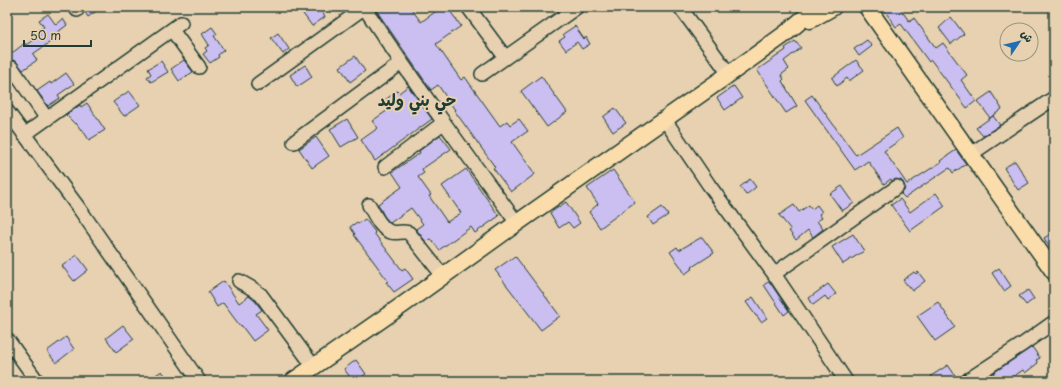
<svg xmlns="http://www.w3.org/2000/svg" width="1061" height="388" viewBox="0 0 1061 388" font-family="'Playpen Sans','Playpen Sans Arabic',sans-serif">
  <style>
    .building { fill: #cbbef0; stroke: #1f3d34 }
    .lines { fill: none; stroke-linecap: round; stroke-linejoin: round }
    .minor-casing { stroke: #1f3d34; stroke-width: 16 }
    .major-casing { stroke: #1f3d34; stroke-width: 19 }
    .minor { stroke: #e7d1b0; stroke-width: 13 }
    .major { stroke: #fbddab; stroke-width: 16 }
    .labels { text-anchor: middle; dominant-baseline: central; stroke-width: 4; stroke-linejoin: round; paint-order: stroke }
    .district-label { font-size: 16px; font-weight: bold; fill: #1f3d34; stroke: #e7d1b0 }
  </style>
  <rect width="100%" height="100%" fill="#e7d1b0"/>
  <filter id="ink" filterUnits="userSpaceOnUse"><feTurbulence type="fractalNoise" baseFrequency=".025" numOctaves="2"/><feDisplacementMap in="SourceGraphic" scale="8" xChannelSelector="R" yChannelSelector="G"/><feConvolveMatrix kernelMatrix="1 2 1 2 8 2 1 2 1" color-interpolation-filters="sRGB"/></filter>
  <g filter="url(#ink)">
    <path class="building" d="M84,7h18l-14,10 -3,-5z
      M298,7h21l6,10 -13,9z
      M374,7h36l11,15 21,-15h5l14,19 -25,18 25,36 4,-3 35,49 7,-5 3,4 9,-6 9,12 -16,11 23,32 -24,18 -18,-24 2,-1 -41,-57h1l-17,-25 -7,5z
      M882,7h17l10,14 5,-3 22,30 7,-5 24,32 -6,5 15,21 -9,7 -36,-48 -2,2 -28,-38 -5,3z
      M48,14l8,11 7,-6 4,6 -13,10 2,3 -23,16 4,6 -14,10 -7,-9 -5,-1 -4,2v-5l18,-14 1,2 14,-10 -3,-4 7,-4 -5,-7z
      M951,17l13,17 -13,10 -12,-16z
      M575,26l9,13 2,-2 4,7 -8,5 -5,-7 -11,8 -7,-9 6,-4 -2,-3z
      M212,27l5,7 -3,2 10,14 -6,5 1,2 -9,6 -7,-9 4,-3 -2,-3 4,-3 -7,-11z
      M278,33l11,16 -6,5 -12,-16z
      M867,40l5,6 -13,10 -5,-7z
      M795,41l6,7 -17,13 5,8 -8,6 3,4 -2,2 15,25 -11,7 -29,-43 29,-20 -1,-2z
      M355,56l10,15 -15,11 -10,-15z
      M184,60l9,12 -14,9 -8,-12z
      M856,60l8,10 -15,11 -2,-3 -10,8 -5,-8z
      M161,61l7,11 -17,10 -4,-5 4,-3 -3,-5z
      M305,65l7,12 -15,10 -7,-12z
      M66,73l8,11 -16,11 2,3 -12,8 -11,-15 13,-9 1,2z
      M541,76l26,36 -20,15 -26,-36z
      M408,86l24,33 -57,42 -14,-21 17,-12 -6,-7 19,-13 -6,-8 12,-9 2,2z
      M734,86l8,12 -17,12 -8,-12z
      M129,91l11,14 -16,11 -11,-14z
      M991,92l11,17 -12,9 -12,-17z
      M812,95l42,58 2,2 41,-27 6,10 -19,13 23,33 34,-22 -1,-1 16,-11 10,14 -13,9 -3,-5 -4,2 -41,28 -4,-4 3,-3 1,-4 -2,-5 -3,-2 -4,-1 -4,2 -1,-2 -7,5 -16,-23 -13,9 -50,-70z
      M87,103l18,27 -16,10 -7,-11 -1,1 -5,-7 -1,1 -9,-9 14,-10 1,2z
      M615,108l11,15 -13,9 -10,-15z
      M993,116l7,9 -17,11 -7,-8z
      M347,119l11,18 -17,10 -11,-18z
      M440,135l11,14 -29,20 2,4 -6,4 13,18 -2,1 18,26 14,-9 -19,-27 24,-17 33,47 -24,17 -4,-6 -32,23 -8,-11 -5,3 -10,-13 7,-5 -12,-16 -21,15 -6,-7 -6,-12 24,-17 -10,-15 28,-19 -1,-2z
      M316,137l13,19 -17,12 -13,-19z
      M1015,161l14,22 -11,7 -14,-22z
      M613,170l22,32 -35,26 -11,-16 9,-8 -11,-16z
      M750,179l6,8 -10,8 -6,-8z
      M842,186l12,17 -12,8 -12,-17z
      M936,193l9,13 -35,25 -19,-26 9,-6 10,13z
      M566,202l14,21 -7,5 -5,-6 -9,6 -9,-15z
      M794,205l5,7 10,-7 3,4 5,-4 5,7 -3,2 3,4 -5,3 6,8 -10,8 -5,-7 -12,10 -7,-9 2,-1 -12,-15z
      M662,207l6,8 -15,10 -5,-8z
      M365,219l10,13 -1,1 28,37 3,-2 8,11 -19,13 -8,-10 2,-1 -34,-46 1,-1 -5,-7 7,-5 1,2z
      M1054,232v22l-10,-16z
      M853,234l11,17 -21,13 -11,-17z
      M702,237l12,16 -22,14 1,1 -8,6 -4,-7 -11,-15 7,-5 2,3z
      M77,255l11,15 -14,11 -12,-15z
      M515,256l45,60 -19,14 -46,-60z
      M999,268l12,18 -7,5 -12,-18z
      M914,272l2,2 2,-2 7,9 -13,10 -9,-11z
      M224,281l15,22 10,-7 6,5 7,9 -6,4 12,16 -15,11 -12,-16 -1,1 -17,-23 -6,4 -9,-15z
      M769,281l20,30 -5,4 -20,-30z
      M828,284l8,10 -8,6 -3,-4 -12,9 -4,-7z
      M1028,290l6,9 -8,6 -7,-9z
      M753,297l14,21 -6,4 -4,-6h-1l-10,-14z
      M938,302l17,25 -20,14 -18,-25z
      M123,325l11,14 -18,13 -10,-14z
      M66,337l8,12 -18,14 -9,-12z
      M1032,347l8,11 -4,2 2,3 -13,10 -2,-3 -16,11h-2l-3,-5 -4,4 -5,-7z
      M356,360l10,14 -10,7h-3l-9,-12z
      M948,365l11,16h-25l-3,-5z
      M162,371l7,10h-23z"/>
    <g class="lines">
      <g class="minor-casing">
        <path id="minor" d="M75,7l2,3
          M364,7c49,74 101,145 153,216
          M468,7l37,50
          M680,7l49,67
          M172,30l27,37
          M12,68l35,51
          M482,74l95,-67
          M258,84l107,-77
          M7,111l74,100 118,170
          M665,120l44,65 65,89 72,107
          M24,135l157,-112
          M294,142l107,-79
          M971,154l83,-56
          M385,167l58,-44
          M369,205c5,8 11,24 22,27 6,2 12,-2 18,1l34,43
          M774,274l123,-87
          M239,281l14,8 8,6 53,72
          M7,339l30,42
          M968,380l55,-36 31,-22"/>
      </g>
      <g class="major-casing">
        <path id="major" d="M867,7l187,265
          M810,20l23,-13
          M293,381l111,-77 113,-81 232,-163 36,-26 32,-27"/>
      </g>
      <use href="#minor" class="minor"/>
      <use href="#major" class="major"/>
    </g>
  </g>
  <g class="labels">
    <g class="district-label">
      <text x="417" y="99">حي بني وليد</text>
    </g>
  </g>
  <rect width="1061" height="388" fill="none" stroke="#e7d1b0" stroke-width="24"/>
  <rect x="12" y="12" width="1037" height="364" fill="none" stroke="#1f3d34" stroke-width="1.5" filter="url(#ink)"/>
  <g transform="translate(1019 42) rotate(55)"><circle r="19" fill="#e7d1b0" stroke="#97967e"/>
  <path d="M0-3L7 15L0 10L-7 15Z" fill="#1f6fb2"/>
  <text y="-6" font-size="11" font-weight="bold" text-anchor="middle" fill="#1f3d34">ش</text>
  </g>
  <path d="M24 40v6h67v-6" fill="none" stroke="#1f3d34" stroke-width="2"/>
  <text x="30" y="40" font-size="12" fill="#1f3d34" stroke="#e7d1b0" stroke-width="3" paint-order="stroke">50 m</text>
</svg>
